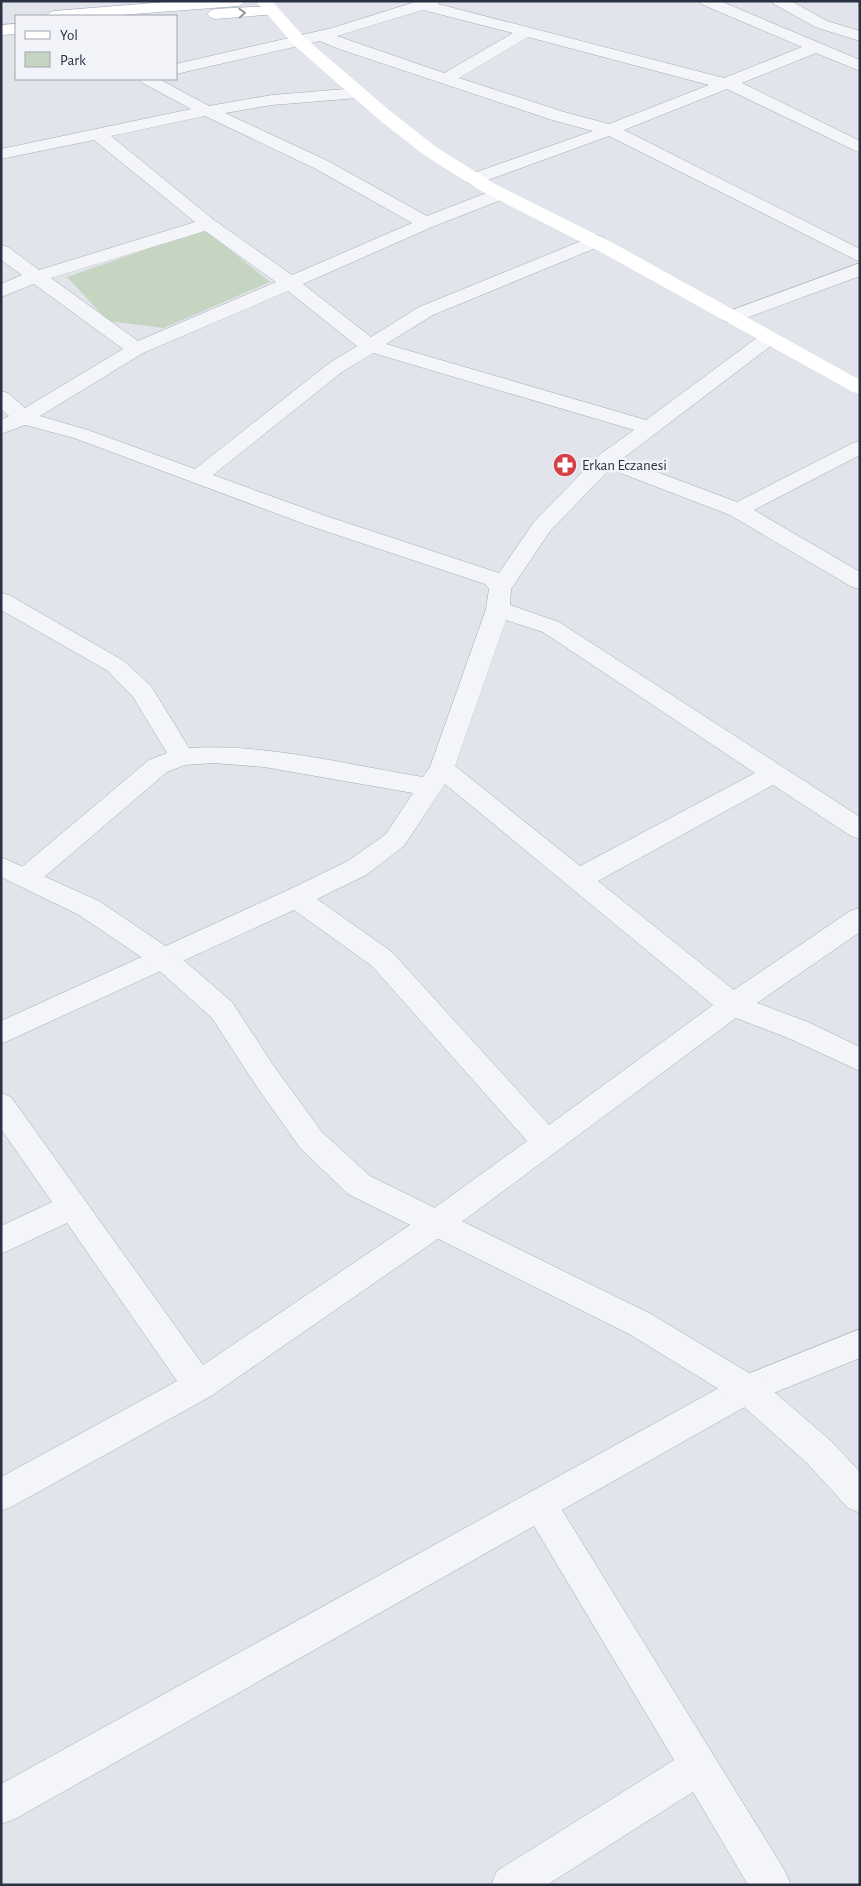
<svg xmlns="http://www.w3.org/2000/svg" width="861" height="1886" viewBox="0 0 861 1886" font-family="'Alegreya Sans',sans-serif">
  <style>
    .green { fill: #c5d5c2 }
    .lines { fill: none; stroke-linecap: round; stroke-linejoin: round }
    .minor-casing { stroke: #a6aab5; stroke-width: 1 }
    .tertiary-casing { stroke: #a6aab5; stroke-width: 1 }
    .primary-casing { stroke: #a0a7b7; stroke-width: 1 }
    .minor { fill: #f4f5f8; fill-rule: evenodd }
    .tertiary { fill: #f4f5f8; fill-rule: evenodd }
    .secondary { fill: #fff; fill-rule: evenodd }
    .primary { fill: #fff; fill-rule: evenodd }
    .oneway { stroke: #9498a1 }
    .labels { text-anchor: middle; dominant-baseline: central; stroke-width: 5; stroke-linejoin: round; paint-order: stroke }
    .far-poi-label { font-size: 15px; fill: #293043; stroke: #f1f3f8; text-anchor: start }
  </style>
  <rect width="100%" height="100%" fill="#e1e4eb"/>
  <path class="green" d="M204,229l66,53 -106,46 -56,-7 -41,-44z"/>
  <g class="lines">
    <g class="minor-casing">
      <path id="minor" d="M418,1h22l-2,3 286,74 78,-31 -101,-43 -2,-3h21l140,59v11l-44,-18 -74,30 118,58v12l-133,-64 -103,41 236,119v13l-251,-126 -129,47 -6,1 -6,-1 -3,-4 3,-4 125,-44 -41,-11 -213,-71 -19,-8 -144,33v-10l156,-36zM423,10l90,23 -69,40 -107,-37zM528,37l181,48 -100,39 -45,-12 -105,-34z
        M139,79h20l50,27 63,-11 86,-7 6,1 2,4 -2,4 -6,1 -86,7 -47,8 103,48 99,55 67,-26 6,-1 6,1 3,4 -3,4 -74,29 -129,57 68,53 48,-30 177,-72 7,2 2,4 -2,4 -170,70 -47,29 260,76 116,-86 7,-2 7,2 3,4 -3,4 -154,117 115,43 116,-59 7,-2v14l-106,55 106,62v17l-8,-2 -122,-72 -120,-46 -60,62 -39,58 -1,16 49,17 301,195v22l-9,-3 -78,-51 -175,96 136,109 116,-79 10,-3v24l-103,71 51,19 52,25v24l-72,-33 -52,-20 -288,214 -237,164 -198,110 -12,5v-34l176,-96 -110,-158 -66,31v-28l51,-24 -51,-73v-36l10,4 192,268 223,-151 101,-73 -155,-175 -78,-56 -293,134v-23l285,-130 62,-30 38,-27 27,-41 -149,-26 -51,-4 -28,2 -18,7 -132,113 -9,2 -9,-2 -4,-7 4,-7 132,-111 18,-7 -34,-56 -25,-26 -107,-61v-17l8,2 115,66 27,25 38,62c75,-5 160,17 234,29l7,-10 56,-158 3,-20 -4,-5 -175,-58 -236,-88 -49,-13 -24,9v-14l8,-4 -8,-7v-18l7,2 17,15 98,-59 -89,-65 -33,13v-13l21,-9 -21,-15v-15l7,2 31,23 156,-48 -101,-82 -93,19v-10l190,-40 -50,-27zM205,116l111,53 96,54 -120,52 -78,-55 -103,-84zM205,231l71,51 -138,59 -87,-63zM288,291l69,55 -29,18 -133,105 -107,-39 -48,-14 103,-63zM373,353l261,77 -35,25 -65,67 -35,51 -173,-57 -113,-41 129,-103zM506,620l37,12 212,141 -175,93 -125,-100zM445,784l268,221 -164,120 -157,-173 -75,-53 49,-24 38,-29z
        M860,263v13l-122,45 -7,2 -7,-2 -3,-4 3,-4z
        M860,1329v29l-101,41 -197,111 223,361 6,14h-43l-55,-93 -146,93h-56l6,-14 177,-111 -140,-234 -519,293 -14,5v-40l734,-405z"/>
    </g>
    <g class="tertiary-casing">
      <path id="tertiary" d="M772,1h19l36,20 33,10v10l-45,-14 -41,-23z
        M1,857l98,44 74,50 59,51 41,63 49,67 48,44 281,138 108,65 72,62 29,31v41l-12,-5 -41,-45 -72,-64 -106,-65 -281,-140 -48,-46 -47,-67 -41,-63 -59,-53 -74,-50 -78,-38z"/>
    </g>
    <g class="primary-casing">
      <path id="primary" d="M178,1h67l-2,3 -5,2 -130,10h-62l3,-3 5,-2z
        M272,6l5,2 3,3 -3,3 -62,5 -5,-2 -3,-3 3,-3 5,-2z
        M16,24v10l-15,1v-10z"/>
    </g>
    <use href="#minor" class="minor"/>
    <use href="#tertiary" class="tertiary"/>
    <path class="secondary" d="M256,1h16l33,37 84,72 47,37 59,37 118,59 247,137v14l-7,-2 -254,-141 -116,-59 -59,-37 -47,-37 -84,-74z"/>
    <use href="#primary" class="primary"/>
  </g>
  <defs><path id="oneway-chevron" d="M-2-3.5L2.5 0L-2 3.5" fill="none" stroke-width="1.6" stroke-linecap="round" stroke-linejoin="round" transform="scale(1.25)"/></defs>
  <use class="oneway" href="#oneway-chevron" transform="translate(242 13) rotate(-3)"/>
  <defs>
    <g id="pharmacy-disc" transform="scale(1.25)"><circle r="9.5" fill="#d44149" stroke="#f1f3f8"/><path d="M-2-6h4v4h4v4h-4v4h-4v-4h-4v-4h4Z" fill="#fff"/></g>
  </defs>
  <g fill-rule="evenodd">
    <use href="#pharmacy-disc" x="565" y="465"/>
  </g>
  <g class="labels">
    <g class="far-poi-label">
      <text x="582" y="465">Erkan Eczanesi</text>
    </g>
  </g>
  <rect width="861" height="1886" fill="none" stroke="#293043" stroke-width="5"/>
  <rect x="15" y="15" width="162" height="65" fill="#f1f3f8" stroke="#a1a5b0"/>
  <rect x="25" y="31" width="25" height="8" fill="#ffffff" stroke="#a1a5b0"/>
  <text x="60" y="40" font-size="15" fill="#293043">Yol</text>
  <rect x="25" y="52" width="25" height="15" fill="#c5d5c2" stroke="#a1a5b0"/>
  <text x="60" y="65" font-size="15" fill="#293043">Park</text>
</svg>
